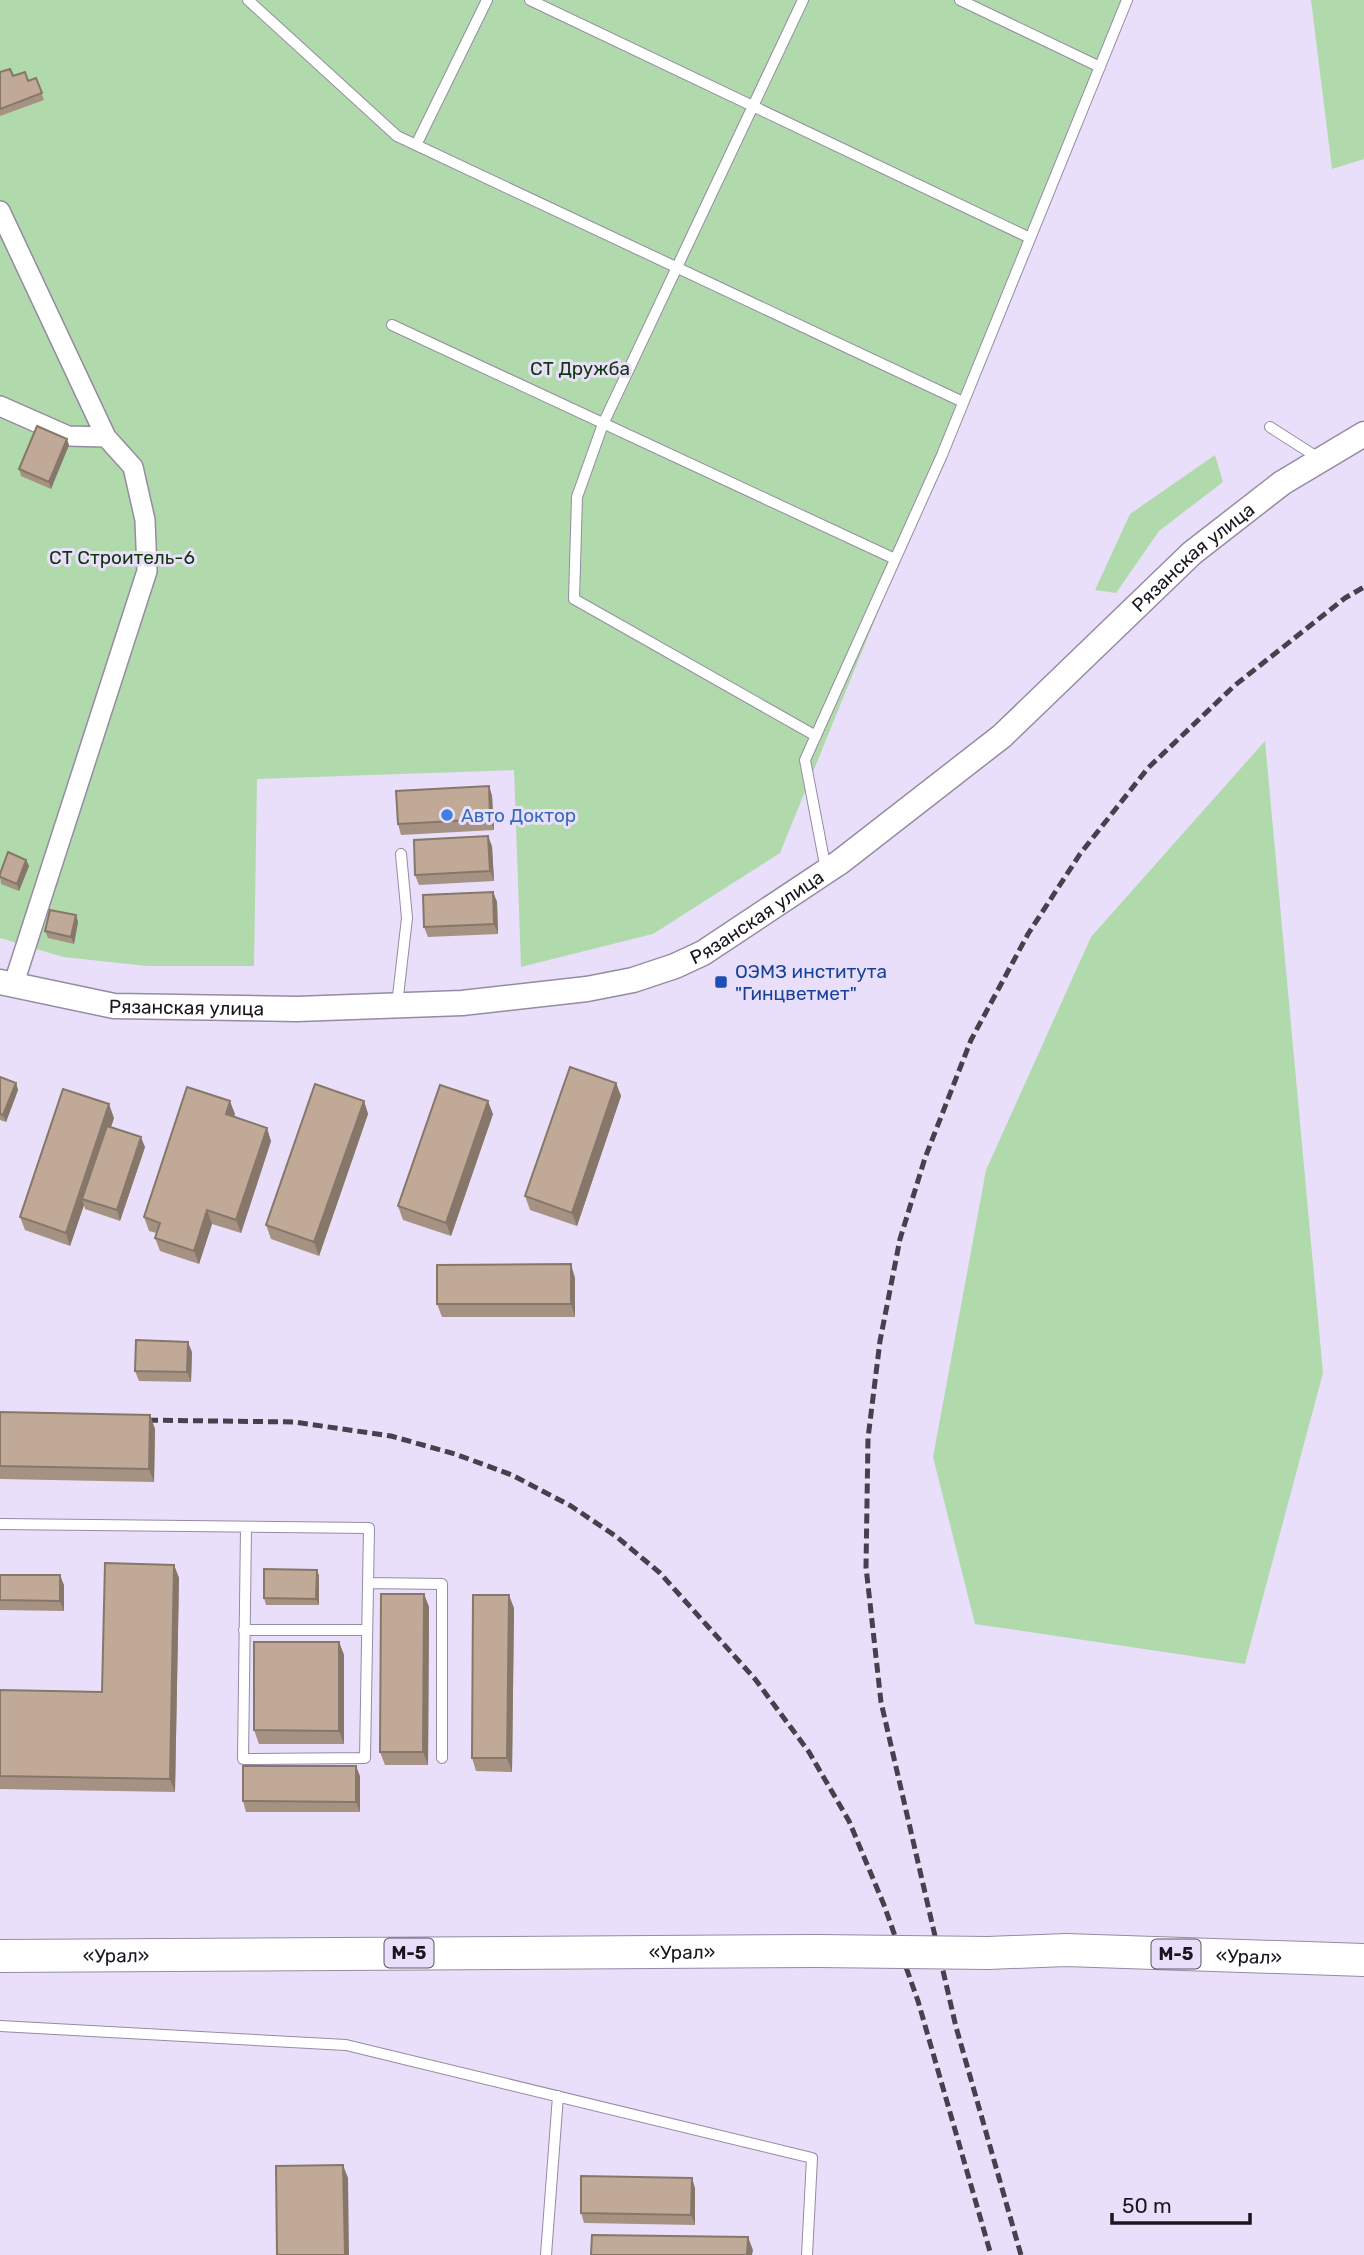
<svg xmlns="http://www.w3.org/2000/svg" width="1364" height="2255" viewBox="0 0 1364 2255" font-family="Rubik,sans-serif">
  <style>
    .green { fill: #b0daab }
    .lines { fill: none; stroke-linecap: round; stroke-linejoin: round }
    .service-casing { stroke: #958ba3; stroke-width: 12 }
    .minor-casing { stroke: #958ba3; stroke-width: 22 }
    .tertiary-casing { stroke: #958ba3; stroke-width: 27 }
    .trunk-casing { stroke: #958ba3; stroke-width: 34 }
    .service { stroke: #fff; stroke-width: 10 }
    .minor { stroke: #fff; stroke-width: 19 }
    .tertiary { stroke: #fff; stroke-width: 24 }
    .trunk { stroke: #fff; stroke-width: 32 }
    .rail { stroke: #45414d; stroke-width: 5; stroke-dasharray: 10 5; stroke-linecap: butt }
    .trunk-bridge-casing { stroke: #958ba3; stroke-width: 34; stroke-linecap: butt }
    .trunk-bridge { stroke: #fff; stroke-width: 32 }
    .wall { fill: #a59282 }
    .shaded-wall { fill: #86776a }
    .building { fill: #c0aa97; stroke: #86776a; stroke-width: 2 }
    .shop-dot { fill: #3f7fe0; stroke: #eadffa; stroke-width: 2.5 }
    .transit-dot { fill: #1a4fb4; stroke: #eadffa; stroke-width: 2.5 }
    .labels { text-anchor: middle; dominant-baseline: central; stroke-width: 6; stroke-linejoin: round; paint-order: stroke }
    .shield { fill: #eadffa; stroke: #585261; stroke-width: 2 }
    .shield-label { font-size: 18px; font-weight: bold; fill: #19161f }
    .park-label { font-size: 19px; fill: #0f370c; stroke: #eadffa }
    .street-label { font-size: 19px; fill: #19161f; stroke: #eadffa }
    .shop-label { font-size: 19px; fill: #366cbe; stroke: #eadffa; text-anchor: start }
    .transit-label { font-size: 19px; fill: #164399; stroke: #eadffa; text-anchor: start }
  </style>
  <rect width="100%" height="100%" fill="#eadffa"/>
  <path class="green" d="M0,0h1127l-347,853 -127,81 -132,33 -7,-197 -257,9 -3,187h-107l-84,-9 -63,-19z
    M1311,0h53v159l-32,10z
    M1215,455l8,27 -64,49 -43,62 -21,-3 35,-76z
    M1265,741l58,632 -78,291 -270,-40 -42,-167 53,-287 105,-233z"/>
  <g class="lines">
    <g class="service-casing">
      <path id="service" d="M248,0l149,136 566,266
        M530,0l500,238
        M803,0l-200,424 -26,73 -3,102 242,137
        M960,0l140,67
        M416,145l71,-145
        M392,325l503,234
        M1270,427l50,32
        M826,870l-21,-110 137,-305 185,-455
        M397,1005l10,-87 -6,-64
        M0,1524l369,4 -4,230 -122,1 3,-231
        M368,1583l74,1v174
        M244,1630h123
        M0,2026l346,19 466,113 -5,97
        M546,2255l12,-159"/>
    </g>
    <g class="minor-casing">
      <path id="minor" d="M0,211l106,226 27,30 12,53 2,51 -134,415
        M0,406l68,30 38,1"/>
    </g>
    <g class="tertiary-casing">
      <g id="tertiary">
        <path id="s1" d="M0,982l114,24 183,3 165,-6 125,-14 46,-9 42,-14 28,-13 137,-91 162,-126 190,-183 90,-70 82,-49"/>
      </g>
    </g>
    <g class="trunk-casing">
      <g id="trunk">
        <path id="s2" d="M988,1953l78,-3 298,10"/>
        <path id="s3" d="M0,1956l818,-5"/>
      </g>
    </g>
    <use href="#service" class="service"/>
    <use href="#minor" class="minor"/>
    <use href="#tertiary" class="tertiary"/>
    <use href="#trunk" class="trunk"/>
    <path class="rail" d="M133,1420l161,2 97,14 64,18 57,21 59,31 46,31 43,36 95,106 54,73 40,69 35,84 34,96 73,254
      M1021,2255l-65,-228 -75,-325 -15,-135 2,-129 12,-97 20,-102 25,-81 46,-118 57,-106 52,-80 68,-86 86,-82 111,-88 19,-11"/>
    <g class="trunk-bridge-casing">
      <path id="trunk-bridge" d="M818,1951l170,2"/>
    </g>
    <use href="#trunk-bridge" class="trunk-bridge"/>
  </g>
  <path class="wall" d="M0,72l28,9 8,-3 8,22 -44,16z
    M69,445l-18,44 -30,-13 -2,-7z
    M489,786l3,10 2,34 -93,5 -3,-11z
    M492,846l2,35 -75,4 -4,-10z
    M26,860l3,6 -10,25 -18,-7 -1,-10z
    M493,892l4,10 1,32 -70,3 -4,-10z
    M76,915l2,7 -4,22 -26,-6 -3,-7z
    M0,1077l16,6 2,7 -12,32 -6,-2v4z
    M616,1083l5,13 -44,130 -47,-16 -5,-14z
    M364,1101l4,13 -49,142 -48,-17 -5,-14z
    M235,1114l-1,3 37,24 -30,92 -29,-9 -13,40 -39,-13 -5,-13 1,-5 -7,-2 -5,-14z
    M493,1114l-42,122 -48,-16 -5,-14z
    M114,1118l-3,9 34,20 -25,74 -35,-12 -1,-4 -14,41 -45,-16 -5,-13z
    M575,1278v39h-133l-5,-13z
    M192,1352l-1,30 -52,-1 -4,-10z
    M0,1412l150,3 5,14 -1,53 -154,-3z
    M174,1565l5,13 -4,214 -175,-3v-99l102,2z
    M317,1570l2,6v29h-53l-2,-7z
    M0,1575l64,10v26l-64,-1z
    M424,1594l5,13 -1,158h-43l-5,-13z
    M514,1608l-2,164 -36,-1 -4,-13z
    M339,1642l5,13v89h-85l-5,-14z
    M360,1776v36h-114l-3,-11z
    M695,2188v37l-111,-2 -3,-10z"/>
  <path class="shaded-wall" d="M67,439l2,6 -18,44 -2,-7z
    M489,786l3,10 2,34 -4,-11z
    M488,836l4,10 2,35 -4,-10z
    M26,860l3,6 -10,25 -2,-7z
    M493,892l4,10 1,32 -4,-10z
    M76,915l2,7 -4,22 -3,-7z
    M16,1083l2,7 -12,32 -3,-7z
    M616,1083l5,13 -44,130 -5,-13z
    M230,1101l5,13 -5,13 -4,-13z
    M364,1101l4,13 -49,142 -5,-14z
    M488,1101l5,13 -42,122 -5,-13z
    M109,1104l5,14 -28,82 -4,-1 2,6 -14,41 -4,-13z
    M267,1128l4,13 -30,92 -5,-13z
    M141,1137l4,10 -25,74 -3,-11z
    M207,1210l5,14 -13,40 -5,-13z
    M571,1264l4,14v39l-4,-13z
    M188,1342l4,10 -1,30 -4,-10z
    M150,1415l5,14 -1,53 -5,-13z
    M174,1565l5,13 -4,214 -5,-13z
    M317,1570l2,6v29l-3,-6z
    M60,1575l4,10v26l-4,-10z
    M424,1594l5,13 -1,158 -5,-13z
    M509,1595l5,13 -2,164 -5,-14z
    M339,1642l5,13v89l-5,-13z
    M356,1766l4,10v36l-4,-10z
    M343,2165l5,13 1,77h-4z
    M692,2178l3,10v37l-4,-10z
    M748,2237l5,13 -1,5h-5z"/>
  <path class="building" d="M10,69l3,7 12,-4 3,9 8,-3 6,15 -42,16v-37z
    M37,426l30,13 -18,43 -30,-13z
    M489,786l1,33 -92,5 -2,-33z
    M488,836l2,35 -75,4 -1,-35z
    M8,852l18,8 -9,24 -17,-7v-3z
    M493,892l1,32 -70,3 -1,-32z
    M50,910l26,5 -5,22 -26,-6z
    M570,1067l46,16 -44,130 -47,-17z
    M0,1077l16,6 -13,32 -3,-1z
    M315,1084l49,17 -50,141 -48,-17z
    M440,1085l48,16 -42,122 -48,-17z
    M187,1087l43,14 -4,13 41,14 -31,92 -29,-10 -13,41 -39,-13 5,-15 -16,-6z
    M63,1089l46,15 -43,129 -46,-16z
    M107,1126l34,11 -24,73 -35,-11z
    M571,1264v40h-134v-39z
    M136,1340l52,2 -1,30 -52,-1z
    M0,1412l150,3 -1,54 -149,-3z
    M105,1563l69,2 -4,214 -170,-3v-86l102,2z
    M264,1569l53,1 -1,29 -52,-1z
    M0,1575h60v26l-60,-1z
    M381,1594h43l-1,158h-43z
    M473,1595h36l-2,163h-35z
    M254,1642h85v89l-85,-1z
    M243,1766h113v36l-113,-1z
    M343,2165l2,90h-68l-1,-89z
    M581,2176l111,2 -1,37 -110,-2z
    M592,2235l156,2 -1,18h-156z"/>
  <circle class="shop-dot" cx="447" cy="815" r="7"/>
  <rect class="transit-dot" x="714" y="975" width="14" height="14" rx="3.5"/>
  <g class="labels">
    <g class="shield">
      <rect x="384.5" y="1938.5" width="49" height="29" rx="5"/>
      <rect x="1151.5" y="1939.5" width="49" height="29" rx="5"/>
    </g>
    <g class="shield-label">
      <text x="409" y="1953">М-5</text>
      <text x="1176" y="1954">М-5</text>
    </g>
    <g class="park-label">
      <text x="580" y="368">СТ Дружба</text>
      <text x="122" y="557">СТ Строитель-6</text>
    </g>
    <g class="street-label">
      <text stroke="none"><textPath href="#s1" startOffset="1344">Рязанская улица</textPath></text>
      <text stroke="none"><textPath href="#s1" startOffset="777">Рязанская улица</textPath></text>
      <text stroke="none"><textPath href="#s1" startOffset="189">Рязанская улица</textPath></text>
      <text stroke="none"><textPath href="#s3" startOffset="682">«Урал»</textPath></text>
      <text stroke="none"><textPath href="#s3" startOffset="116">«Урал»</textPath></text>
      <text stroke="none"><textPath href="#s2" startOffset="261">«Урал»</textPath></text>
    </g>
    <g class="shop-label">
      <text x="461" y="815">Авто Доктор</text>
    </g>
    <g class="transit-label">
      <text x="735" y="971">ОЭМЗ института<tspan x="735" dy="22">"Гинцветмет"</tspan></text>
    </g>
  </g>
  <path d="M1112 2213v10h138v-10" fill="none" stroke="#19161f" stroke-width="3.5"/>
  <text x="1122" y="2213" font-size="21" fill="#19161f" stroke="#eadffa" stroke-width="5" paint-order="stroke">50 m</text>
</svg>
